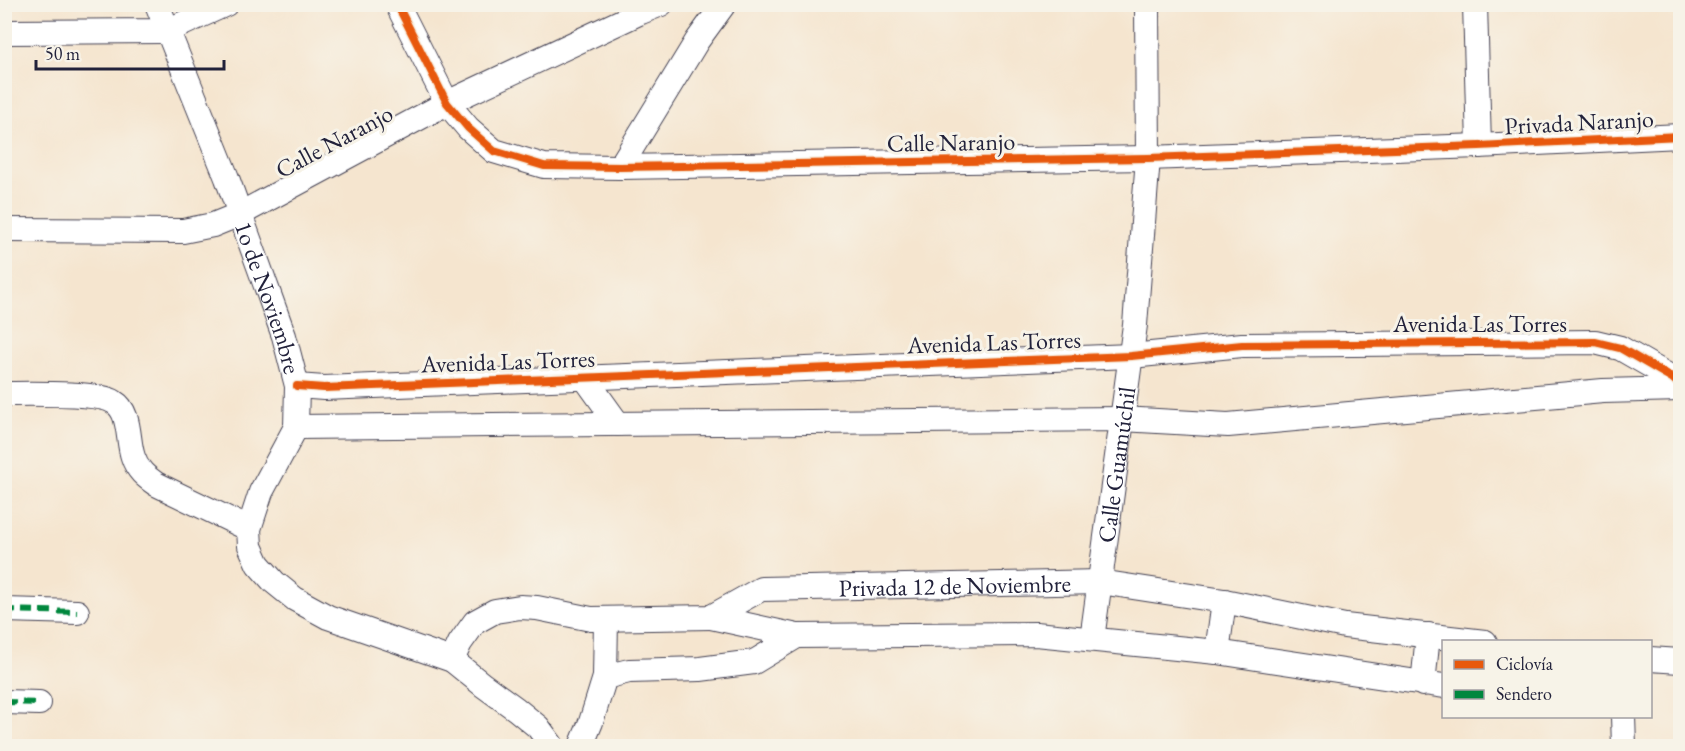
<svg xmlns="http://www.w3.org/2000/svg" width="1685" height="751" viewBox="0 0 1685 751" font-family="'EB Garamond',serif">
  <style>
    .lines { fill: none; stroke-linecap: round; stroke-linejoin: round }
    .minor-casing { stroke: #423f51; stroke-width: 26 }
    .minor { stroke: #fff; stroke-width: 24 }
    .quiet { stroke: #00873e; stroke-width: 6; stroke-dasharray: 12 6; stroke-linecap: butt }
    .cycleway-casing { stroke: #f7f3e8; stroke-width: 11 }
    .cycleway { stroke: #e8590c; stroke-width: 8 }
    .labels { text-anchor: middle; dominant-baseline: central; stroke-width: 6; stroke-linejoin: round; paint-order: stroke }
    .street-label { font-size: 24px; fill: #22223b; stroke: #f7f3e8 }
  </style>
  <rect width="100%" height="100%" fill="#f7f3e8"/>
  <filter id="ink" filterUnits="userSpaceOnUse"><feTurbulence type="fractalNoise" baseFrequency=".0167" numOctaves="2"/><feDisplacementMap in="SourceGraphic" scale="12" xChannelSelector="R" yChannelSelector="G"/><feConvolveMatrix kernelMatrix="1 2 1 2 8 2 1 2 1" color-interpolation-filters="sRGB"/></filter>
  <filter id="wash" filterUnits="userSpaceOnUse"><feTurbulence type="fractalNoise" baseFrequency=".008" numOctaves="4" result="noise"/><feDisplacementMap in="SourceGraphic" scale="24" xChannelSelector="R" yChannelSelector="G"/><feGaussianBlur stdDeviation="1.35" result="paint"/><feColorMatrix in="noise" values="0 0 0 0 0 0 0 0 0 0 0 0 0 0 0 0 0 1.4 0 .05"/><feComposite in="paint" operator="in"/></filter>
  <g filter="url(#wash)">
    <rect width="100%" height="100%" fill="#f5e5cf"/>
  </g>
  <g filter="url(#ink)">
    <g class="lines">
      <g class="minor-casing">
        <g id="minor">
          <path id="s1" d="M157,4l70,174 57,158 13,50 -1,41 -35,65 -12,37 1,17 8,18 16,18 21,17 33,18 124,43 31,25 33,24 22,18 14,19"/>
          <path d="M397,4l50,99 21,25 26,23 50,15 76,1 528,-9 331,-12 201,-10"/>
          <path d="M1475,4l4,142"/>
          <path d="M4,32l163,-1 59,-27"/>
          <path d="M620,167l77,-126 27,-37"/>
          <path d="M4,230l179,1 30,-6 27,-11 207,-111 194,-91 20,-8"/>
          <path d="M585,378l33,46"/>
          <path d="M297,386l27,2 807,-32 111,-11 353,-3 25,6 52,30 8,7"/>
          <path d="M4,394c22,0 95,-2 110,8 17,10 13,38 19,55 4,13 13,20 23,27l93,45"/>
          <path d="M296,427l826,-8 106,6 375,-34 77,-2"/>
          <path d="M4,610l73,2"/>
          <path d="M711,617l86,19"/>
          <path id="s2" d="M1092,639l43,-314 13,-167 -1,-154"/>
          <path d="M1217,652l7,-51"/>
          <path d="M1650,659l30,2"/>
          <path id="s3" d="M452,660l8,-17 15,-21 20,-11 25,-4 17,1 54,11 120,-2 50,-28 339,-7 124,19 121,25 140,16"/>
          <path d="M605,677l1,-58"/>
          <path d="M1423,684l5,-49"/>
          <path d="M4,702l35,1"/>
          <path d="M1623,716l1,30"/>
          <path d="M581,746l10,-24 14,-45 24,-6 71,-2 54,-7 43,-26 239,-2 181,18 227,34"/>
        </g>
      </g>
      <use href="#minor" class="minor"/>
      <path class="quiet" d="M4,610l73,2
        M4,702l35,1"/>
      <g class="cycleway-casing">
        <path id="cycleway" d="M397,4l50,99 21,25 26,23 50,15 76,1 528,-9 331,-12 201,-10
          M297,386l27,2 807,-32 111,-11 353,-3 25,6 52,30 8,7"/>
      </g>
      <use href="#cycleway" class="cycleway"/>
    </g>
  </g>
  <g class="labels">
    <g class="street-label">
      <text transform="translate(1579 122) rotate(-3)">Privada Naranjo</text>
      <text transform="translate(334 141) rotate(-28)">Calle Naranjo</text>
      <text transform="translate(951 142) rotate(-1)">Calle Naranjo</text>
      <text stroke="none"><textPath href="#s1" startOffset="314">1o de Noviembre</textPath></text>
      <text x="1480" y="323">Avenida Las Torres</text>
      <text transform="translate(994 342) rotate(-2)">Avenida Las Torres</text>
      <text transform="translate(508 361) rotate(-2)">Avenida Las Torres</text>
      <text stroke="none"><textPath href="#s2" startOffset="176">Calle Guamúchil</textPath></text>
      <text stroke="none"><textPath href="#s3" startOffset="536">Privada 12 de Noviembre</textPath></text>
    </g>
  </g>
  <rect width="1685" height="751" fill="none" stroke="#f7f3e8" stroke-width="24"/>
  <rect x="1442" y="640" width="210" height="78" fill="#f7f3e8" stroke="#a29fa3" stroke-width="1.5"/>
  <rect x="1454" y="660" width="30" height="9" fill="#e8590c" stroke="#a29fa3" stroke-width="1.5"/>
  <text x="1496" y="670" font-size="18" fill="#22223b">Ciclovía</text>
  <rect x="1454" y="690" width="30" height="9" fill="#00873e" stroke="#a29fa3" stroke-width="1.5"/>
  <text x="1496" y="700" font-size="18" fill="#22223b">Sendero</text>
  <path d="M36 60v9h188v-9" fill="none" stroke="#22223b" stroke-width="3"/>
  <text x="45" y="60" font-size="18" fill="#22223b" stroke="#f7f3e8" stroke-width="4.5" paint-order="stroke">50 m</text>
</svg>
